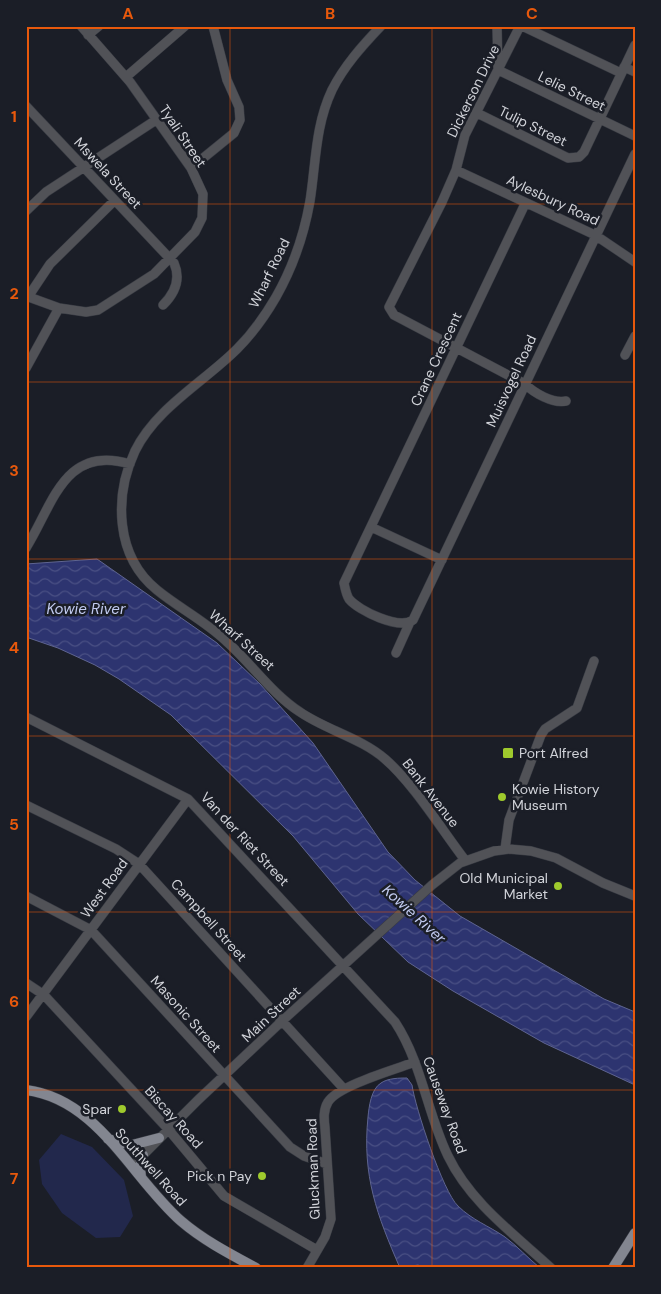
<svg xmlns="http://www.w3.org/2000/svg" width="661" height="1294" viewBox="0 0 661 1294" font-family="'DM Sans',sans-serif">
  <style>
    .grass { fill: #22284c }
    .water { fill: url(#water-waves); stroke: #5e6490 }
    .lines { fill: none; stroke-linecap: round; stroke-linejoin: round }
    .minor-casing { stroke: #383b43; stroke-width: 10 }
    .major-casing { stroke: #383b43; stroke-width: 11 }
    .minor { stroke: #515257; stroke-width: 9 }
    .major { stroke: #838690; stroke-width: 10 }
    .grid { fill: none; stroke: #e8590c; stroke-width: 1; stroke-opacity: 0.55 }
    .poi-dot { fill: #9fca2d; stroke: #1b1e27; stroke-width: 2 }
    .labels { text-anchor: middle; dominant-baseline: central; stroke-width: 5; stroke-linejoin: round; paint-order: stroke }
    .street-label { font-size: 14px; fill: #d1d3d9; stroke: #1b1e27 }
    .poi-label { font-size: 14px; fill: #d1d3d9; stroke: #1b1e27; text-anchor: end }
    .water-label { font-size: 15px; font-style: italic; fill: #c2cbf1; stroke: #1b1e27 }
    .neatline { fill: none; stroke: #e8590c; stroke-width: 2 }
    .grid-label { font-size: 16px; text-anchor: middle; font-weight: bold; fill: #e8590c }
  </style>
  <defs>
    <pattern id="water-waves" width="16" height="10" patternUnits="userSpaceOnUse" patternTransform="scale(1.25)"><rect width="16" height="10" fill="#2d3470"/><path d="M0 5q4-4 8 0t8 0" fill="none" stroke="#4a5084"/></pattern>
  </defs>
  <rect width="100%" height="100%" fill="#1b1e27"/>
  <path class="grass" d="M61,1134l31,13 32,33 9,36 -13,21 -24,1 -34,-25 -20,-29 -3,-24z"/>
  <path class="water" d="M97,559l120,84 43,41 53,59 75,109 27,28 45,36 144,83 31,13v73l-91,-42 -91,-52 -45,-29 -50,-48 -65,-78 -122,-121 -52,-36 -24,-14 -37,-17 -32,-11v-73z
    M407,1078l5,7c3,22 31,107 46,121 14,14 31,20 47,31 12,9 23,21 35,31h-115l-7,-3 -18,3c-23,-53 -38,-92 -32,-151 1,-10 3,-28 13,-34 7,-5 19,-5 26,-5z"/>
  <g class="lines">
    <g class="minor-casing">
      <path id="minor" d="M381,26c-19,20 -37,40 -49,64 -17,36 -16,73 -22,111 -6,34 -17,66 -34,96 -11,19 -23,36 -39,52 -33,33 -81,59 -102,102 -21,45 -20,105 22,139 22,18 48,31 69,51 25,22 46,53 74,71 26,18 61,26 85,47 28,24 57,71 80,101
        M497,26l1,43
        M520,26l-55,109 -9,35 -14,32 -53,105 5,8 131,69c9,9 28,20 41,17
        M522,26l99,47
        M88,35l11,-9
        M624,67l11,5
        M498,70l137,66
        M126,77l59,-51
        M26,106l148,157c7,16 1,30 -11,42
        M477,113l91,45 11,-1 5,-5 51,-107
        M191,168l43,-35 6,-13 -1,-13 -12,-27 -14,-54
        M456,170l139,65 40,27
        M525,204l-181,379c1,5 2,11 5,16 10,12 50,31 64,21l222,-466
        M26,211l20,-19 110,-72
        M26,296l33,12 27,4 12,-2 56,-36 41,-42 7,-14 1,-24 -12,-26 -61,-86 -49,-56
        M28,297l22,-33 64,-63
        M625,355l10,-19
        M26,368l33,-60
        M371,527l71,33
        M26,548c27,-43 38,-104 104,-84
        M396,653l14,-31
        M26,717l162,82 207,223c27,41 32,91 53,134 22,46 66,78 103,112
        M26,805l90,44 23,15 205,225
        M505,849l4,-29 32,-85 4,-6 32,-21 17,-47
        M26,896l65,34 199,217 14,9 23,8
        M26,983l18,12 124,134 56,67 93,54
        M26,1017l162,-218
        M138,1160l60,-60 84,-79 150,-136 28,-22 34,-12 15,-2 22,2 25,7 47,25 32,13
        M307,1268l18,-31 6,-18 -6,-91c-1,-9 -2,-18 3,-26 9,-16 68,-33 87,-40"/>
    </g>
    <g class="major-casing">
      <path id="major" d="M26,1090c72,9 105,87 155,131 22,19 49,33 75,47
        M108,1139l24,6 27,-7
        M141,1177l-1,-10 3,-12
        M613,1268l22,-35"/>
    </g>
    <use href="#minor" class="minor"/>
    <use href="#major" class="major"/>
  </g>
  <path class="grid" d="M230,26v1242M432,26v1242M26,204h609M26,382h609M26,559h609M26,736h609M26,912h609M26,1090h609"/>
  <g class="poi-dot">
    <rect x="502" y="747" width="12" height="12" rx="2.5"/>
    <circle cx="502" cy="797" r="5"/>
    <circle cx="558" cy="886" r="5"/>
    <circle cx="122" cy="1109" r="5"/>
    <circle cx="262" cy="1176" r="5"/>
  </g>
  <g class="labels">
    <g class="street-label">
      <text transform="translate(473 91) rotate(-64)">Dickerson Drive</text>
      <text transform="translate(572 91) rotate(26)">Lelie Street</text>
      <text transform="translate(533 126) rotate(26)">Tulip Street</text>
      <text transform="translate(183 136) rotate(56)">Tyali Street</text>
      <text transform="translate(108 173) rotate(47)">Mswela Street</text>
      <text transform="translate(553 200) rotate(25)">Aylesbury Road</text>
      <text transform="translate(269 273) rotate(-64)">Wharf Road</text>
      <text transform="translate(436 359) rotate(-65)">Crane Crescent</text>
      <text transform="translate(511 381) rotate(-65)">Muisvogel Road</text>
      <text transform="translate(242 640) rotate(42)">Wharf Street</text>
      <text transform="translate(431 793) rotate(52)">Bank Avenue</text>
      <text transform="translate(245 839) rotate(47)">Van der Riet Street</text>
      <text transform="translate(104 888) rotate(-54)">West Road</text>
      <text transform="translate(209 920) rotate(48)">Campbell Street</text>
      <text transform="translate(186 1014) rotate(48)">Masonic Street</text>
      <text transform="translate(271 1014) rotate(-43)">Main Street</text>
      <text transform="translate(445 1105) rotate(70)">Causeway Road</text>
      <text transform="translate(174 1117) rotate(48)">Biscay Road</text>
      <text transform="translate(151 1167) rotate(48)">Southwell Road</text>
      <text transform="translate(313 1169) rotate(-92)">Gluckman Road</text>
    </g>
    <g class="poi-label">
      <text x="519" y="753" text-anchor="start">Port Alfred</text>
      <text x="512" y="789" text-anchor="start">Kowie History<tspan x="512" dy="16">Museum</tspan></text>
      <text x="548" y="878">Old Municipal<tspan x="548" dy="16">Market</tspan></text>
      <text x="112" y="1109">Spar</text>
      <text x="252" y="1176">Pick n Pay</text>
    </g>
    <g class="water-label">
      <text x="86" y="609">Kowie River</text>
      <text transform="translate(414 914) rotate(42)">Kowie River</text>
    </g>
  </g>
  <rect width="661" height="1294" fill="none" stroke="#1b1e27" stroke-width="55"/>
  <rect x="28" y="28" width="606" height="1238" class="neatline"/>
  <g class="grid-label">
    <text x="128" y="19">A</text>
    <text x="330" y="19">B</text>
    <text x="532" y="19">C</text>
    <text x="14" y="122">1</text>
    <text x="14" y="299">2</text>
    <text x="14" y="476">3</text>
    <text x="14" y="653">4</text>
    <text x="14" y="830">5</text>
    <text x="14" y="1007">6</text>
    <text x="14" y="1184">7</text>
  </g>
</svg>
